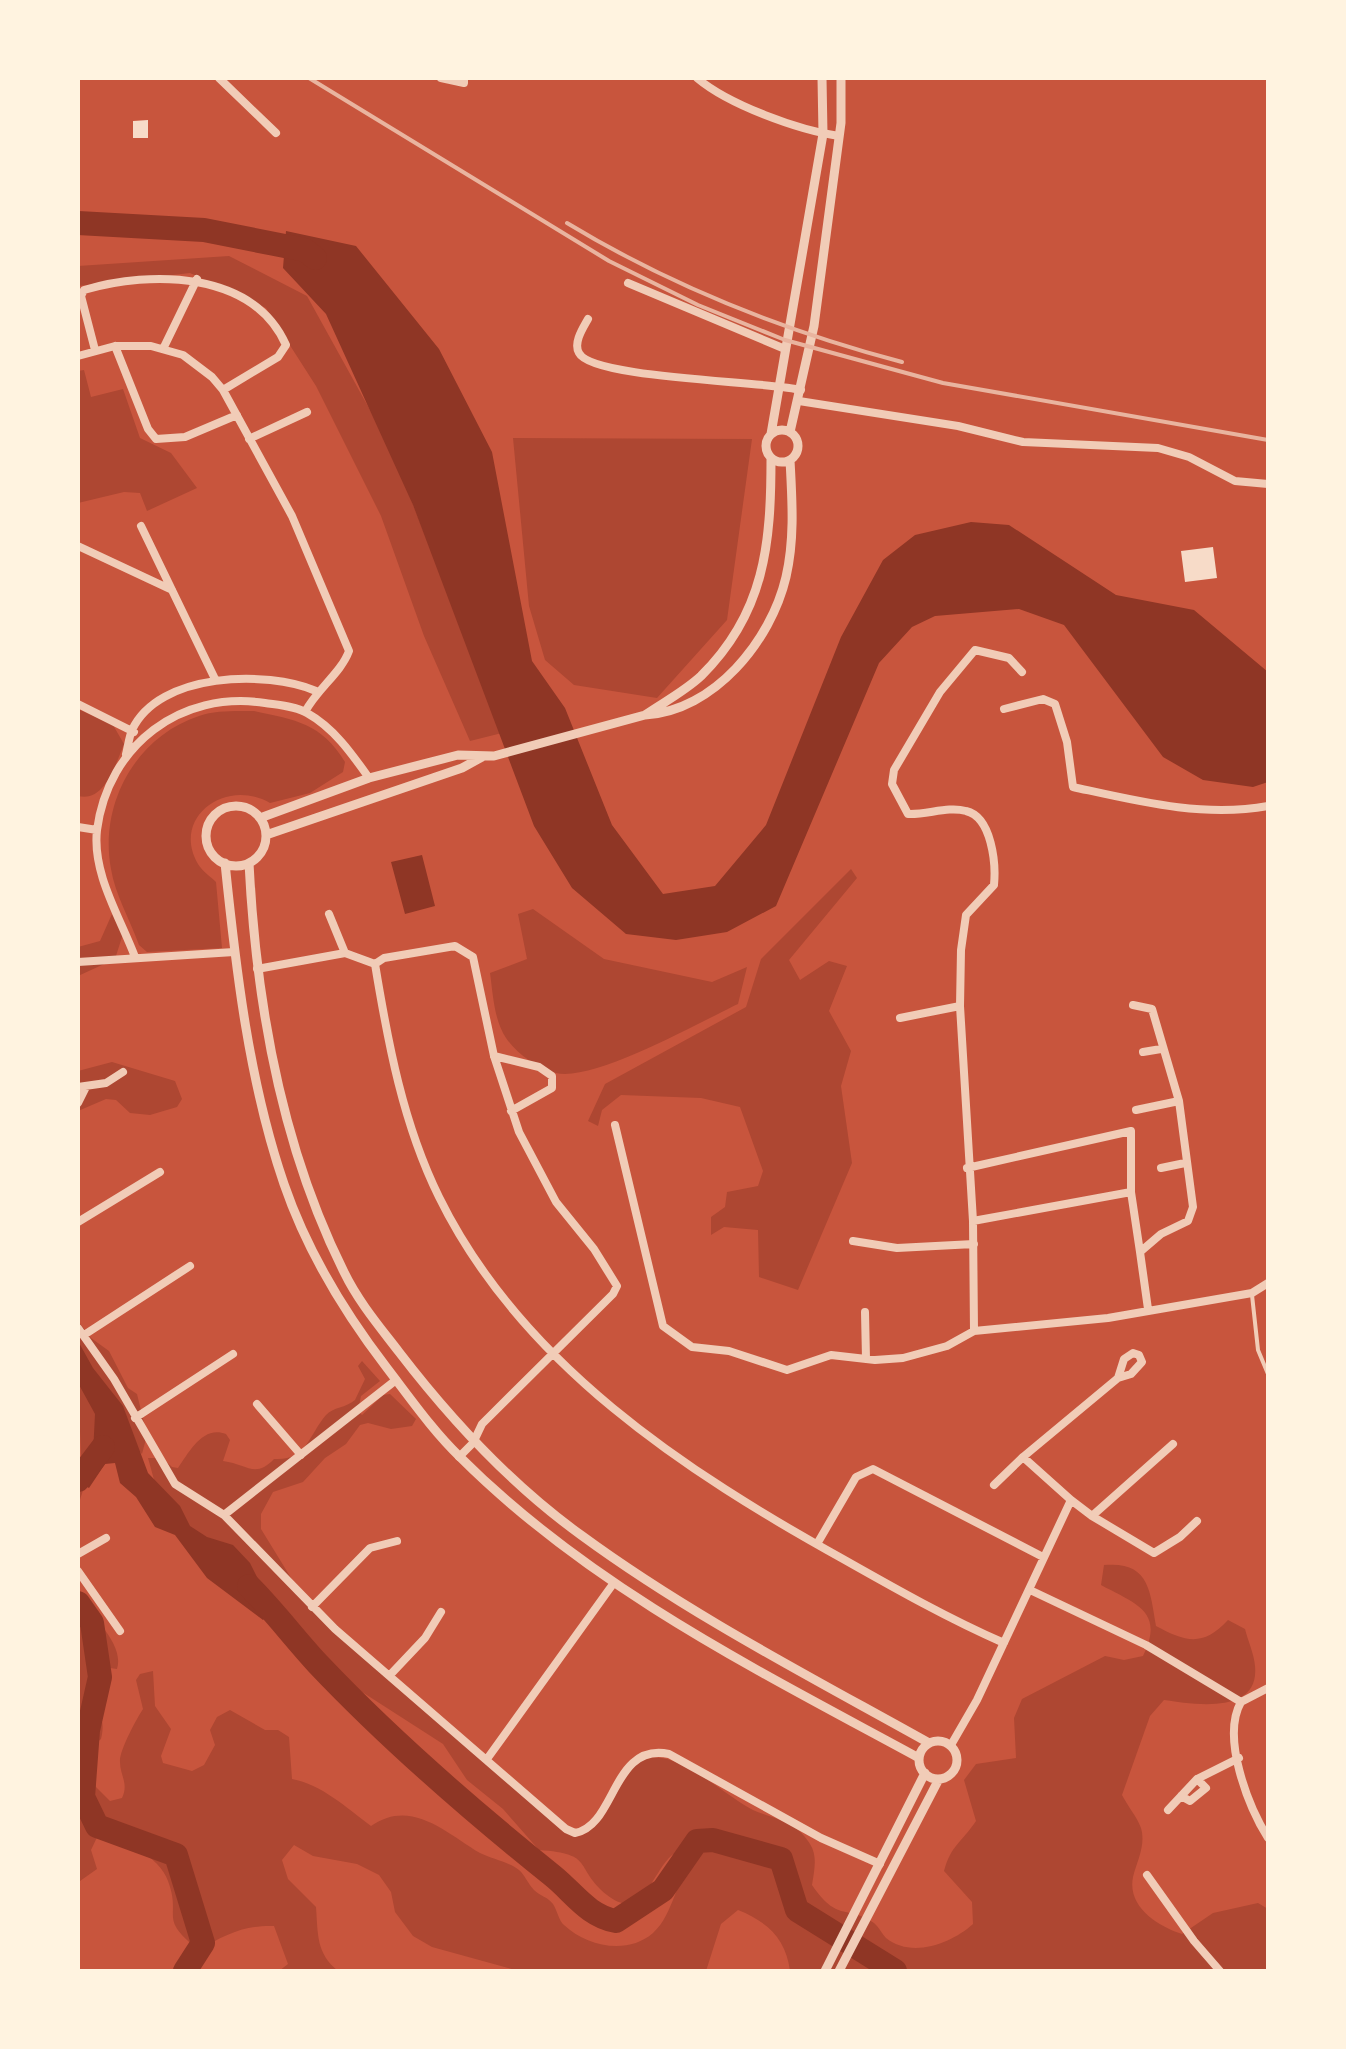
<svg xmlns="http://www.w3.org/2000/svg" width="1346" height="2049" viewBox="0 0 1346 2049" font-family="Ubuntu,sans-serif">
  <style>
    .green { fill: #ae4732 }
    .water { fill: #8f3625 }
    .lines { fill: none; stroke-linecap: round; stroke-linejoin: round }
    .river { stroke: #8f3625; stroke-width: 24 }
    .building { fill: #f7dbc8 }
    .service { stroke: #f1ccb7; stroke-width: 4 }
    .minor { stroke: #f1ccb7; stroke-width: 8 }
    .tertiary { stroke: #f1ccb7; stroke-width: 9 }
    .rail { stroke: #e9b49f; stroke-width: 4 }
  </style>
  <rect width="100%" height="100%" fill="#c8553d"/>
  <path class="green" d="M229,256l78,40 84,152 111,285 -32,8 -46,-105 -43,-120 -65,-130 -50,-78 -76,-35 -112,13v-20z
    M84,370l7,27 32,-8 17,49 31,15 26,35 -50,23 -7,-18 -16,-1 -46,11v-132z
    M513,438l239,1 -25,181 -70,78 -83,-13 -29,-25 -16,-54z
    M78,709l35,16 11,19c-8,19 -19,59 -46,52z
    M254,711c42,9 67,12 91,51l-2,10 -33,21 -40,10c-45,-26 -99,15 -72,61 4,7 13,13 18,18l6,66 -75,4 -8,-7c-9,-25 -24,-51 -28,-76 -12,-64 24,-132 88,-153 17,-6 37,-5 55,-5z
    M851,869l6,9 -68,82 11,20 29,-19 18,5 -18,45 22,40 -10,35 11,77 -54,127 -39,-13 -1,-47 -34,-3 -13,8v-18l14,-10 2,-15 31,-6 5,-15 -23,-64 -39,-9 -80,-3 -19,15 -4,16 -10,-5 17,-37 141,-77 15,-48z
    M533,909l71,50 108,23 35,-15 -9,37c-38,18 -144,78 -182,69 -20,-6 -38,-18 -50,-35 -12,-18 -13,-44 -16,-65l37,-14 -9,-45z
    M112,914l11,20 -8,25 -37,17v-29l22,-6z
    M112,1062l63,19 7,18 -5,8 -27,8 -20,-2 -14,-13 -10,-1 -28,12v-40z
    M78,1321l13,17 18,13 19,37 9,6 10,41 -5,19 -14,-14 -50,-87z
    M362,1361l18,20 -19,15 -3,15 4,4 21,-20 7,-1 26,25 -4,7 -21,3 -23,-6 -8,2 -14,19 -21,14 -22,24 -30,10 -12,22v15l35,57 40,43 226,200 18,7c35,-14 39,-74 71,-78 30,-5 76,39 102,52 14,6 33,10 45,20 4,3 9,9 12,14 8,12 4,28 2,41 26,38 34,19 62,38 5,4 8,11 12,15 26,21 66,5 87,-14l-1,-22 -28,-31c7,-26 18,-29 32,-50l-12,-41 12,-16 40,-6 -2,-40 8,-19 83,-43 19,4 19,-4c22,-45 -7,-52 -42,-71l3,-20c45,-4 46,25 52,61 30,16 47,21 72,-6l17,9c3,12 9,25 10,37 5,50 -63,38 -91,34l-14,16 -28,79c5,10 15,22 19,33 5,17 -4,33 -8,49 -6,30 25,49 49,57l31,-21 45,-10 10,6v62h-478c-4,-32 -22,-49 -52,-61l-17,14 -15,47h-187l-87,-24 -19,-11 -18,-24 -4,-20 -12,-17 -22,-11 -44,-8 -19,-11 -12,15 6,19 28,28c2,27 0,46 22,64h-59l9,-7 -14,-38c-31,-1 -49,9 -75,24 -42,-33 -17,-32 -31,-69 -8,-24 -46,-43 -68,-50l-9,19 6,19 -17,12 -2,-286c12,21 47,48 39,74l-7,-1 -8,-12 -7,-3 -5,13 5,13 -7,22c14,12 17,21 13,38l-12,10 7,38 14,14 12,-3c7,-15 -2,-22 -2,-36 -1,-11 17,-44 23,-53l-7,-29 4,-6 13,-3 2,35 16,23 -10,27 2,7 29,8 12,-6 11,-20 -5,-15 7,-13 13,-7 35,20h13l11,7 3,42c29,5 55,29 79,47 40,-28 74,6 109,27 12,6 29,9 39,17 6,5 9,14 15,20 6,6 14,7 19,14 4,6 6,17 11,21 23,22 64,30 89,8 22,-20 21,-54 43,-73l-8,-11c-6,2 -13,3 -17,7 -19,17 -29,67 -64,39 -34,-28 -11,-41 -68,-45l-36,-41 -36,-29 -24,-36 -126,-81 -15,-17 -10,-27 -81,-67 -53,-58 -10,-36h14l10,9 6,1c11,-16 25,-43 48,-34l4,6 -7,21c24,3 32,18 51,-2 33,2 34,-23 52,-44 7,-8 20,-7 29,-15l10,-21 -7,-13z
    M78,1381l19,25 4,28 -23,72v-42l3,-8z"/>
  <path class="water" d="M286,231l70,15 83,103 53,103 40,209 33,47 47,117 51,69 52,-8 51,-61 75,-188 42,-77 32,-25 56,-13 38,3 107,70 78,15 74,62v110l-15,5 -50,-7 -40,-23 -99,-132 -45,-16 -84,7 -23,11 -33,36 -103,243 -49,26 -51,8 -50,-6 -54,-46 -38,-62 -121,-321 -87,-191 -43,-46z
    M422,855l13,51 -30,8 -14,-52z
    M78,1341l15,27 30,38 25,67 32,33 10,20 17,11 26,8 17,18 9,18 19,23 -15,16 -56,-42 -32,-43 -20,-8 -19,-30 -16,-14 -5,-20 -10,1 -16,24 -10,-6 14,-28 2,-40 -17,-31z"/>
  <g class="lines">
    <path class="river" d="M78,223l126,7 101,20 10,8
      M78,1480l25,-33
      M249,1586c25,25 45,52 69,78 72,76 154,147 235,212 21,17 35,40 63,45l47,-31 34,-49 16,-1 68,19 16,51 98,61
      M78,1603l14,20 8,54 -12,53 -5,67 14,29 79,29 27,88 -18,28"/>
  </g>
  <path class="building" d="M148,120v18h-15v-17z
    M1213,547l4,31 -32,4 -4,-31z"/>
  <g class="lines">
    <path class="service" d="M1252,1295l6,55 10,24"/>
    <path class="minor" d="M219,78l57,55
      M441,78l23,5v-5
      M697,78c32,27 101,52 142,58
      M628,283l157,66
      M588,319c-5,9 -15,24 -9,34 13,26 188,28 222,37
      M115,346l33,83 8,10 29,-2 52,-22
      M163,349l34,-70
      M95,350l-14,-54 3,-6c67,-20 169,-19 202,55l-8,12 -55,33
      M78,356l37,-10h36l32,9 29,22 11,13 69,126 57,135c-8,22 -32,38 -44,61
      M799,401l159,25 65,16 135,6 31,9 46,24 33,3
      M249,439l58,-27
      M141,526l74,153
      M78,546l94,44
      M78,704l56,28
      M1004,709l39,-10 12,5 12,38 6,45c64,14 130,31 195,19
      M126,754c2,-7 3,-17 6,-24 27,-58 135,-60 184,-39
      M78,827l19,3
      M329,914l16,39 30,11
      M135,957c-15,-40 -43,-83 -38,-127 11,-85 84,-140 168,-127 13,2 30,3 42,10 27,15 45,41 62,65
      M78,962l156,-10
      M375,964c13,79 28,160 64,233 82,167 247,275 404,362 53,30 106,60 161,84
      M375,964l9,-6 71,-12 18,11 21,99 25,76 37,70 38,47 23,37 -4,8 -131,130 -9,19 -14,14
      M257,969l88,-16
      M1133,1005l19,4 27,92 14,106 -5,14 -27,13 -21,18 8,57
      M900,1018l60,-12
      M1143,1052l18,-3
      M494,1056l45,11 13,9v12l-41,23
      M78,1087l28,-4 17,-11
      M78,1103l8,-16
      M1136,1110l43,-9
      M615,1125l48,201 29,21 37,4 58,19 44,-15 44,5 28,-2 44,-12 27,-15 134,-13 144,-25 16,-10
      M967,1168l164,-37v61l9,60
      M1161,1168l24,-5
      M973,1221l158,-29
      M78,1222l82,-50
      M853,1241l44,7 77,-4
      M865,1312l1,47
      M78,1328l36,51 61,105 49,31 111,114 231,200 9,4c41,-7 37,-91 94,-79l152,84 59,26
      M974,1331l-1,-110 -13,-215 1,-56 5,-35 28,-30c2,-21 -2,-68 -28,-74 -18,-5 -39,4 -58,3l-16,-30 2,-14 46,-78 35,-42 34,8 13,14
      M84,1335l106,-69
      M257,1404l44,51
      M135,1418l98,-64
      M1173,1444l-81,72 62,37 26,-16 17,-16
      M994,1485l29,-28
      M1071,1500l21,16
      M224,1515l172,-135
      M817,1544l39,-67 17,-8 170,88
      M78,1554l28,-16
      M78,1571l42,60
      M1030,1590l116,55 95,57
      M312,1607l58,-59 27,-7
      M390,1675l35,-37 16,-26
      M1241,1702c-20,35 7,104 27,136
      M1241,1702l27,-14
      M951,1745l26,-45 94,-200 -48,-43 95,-79 13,-4 11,-12 -3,-7 -6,-2 -9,6 -6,19
      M487,1759l126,-175
      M1181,1796l9,5 16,-13 -9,-9
      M1168,1810l29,-31 42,-21
      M1147,1875l47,66 26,30"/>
    <path class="tertiary" d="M766 446a16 16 0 1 1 32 0a16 16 0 1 1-32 0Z
      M790,432l24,-106 27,-203v-45
      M771,434l52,-300 -1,-56
      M645,715c19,-13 40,-24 56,-39 64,-63 70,-133 70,-217
      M206 836a30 30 0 1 1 60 0a30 30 0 1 1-60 0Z
      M260,818l109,-40 89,-23 36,1 151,-41c69,-4 126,-74 141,-138 9,-39 6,-78 4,-117
      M266,835l196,-67 20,-11
      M225,863c11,107 24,219 59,321 23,67 60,128 103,184 23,30 46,63 73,89 131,131 299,214 459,301
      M249,863c7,140 32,283 95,409 14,29 35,54 55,80 53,69 111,132 182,183 109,80 230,142 348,208
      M919 1760a19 19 0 1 1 38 0a19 19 0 1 1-38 0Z
      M825,1971l100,-198
      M839,1971l100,-192"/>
    <path class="rail" d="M309,78l300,183 89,44 87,35 158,43 325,57
      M567,223c104,63 218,108 335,139"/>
  </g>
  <rect width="1346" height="2049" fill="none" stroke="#fff3e0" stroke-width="160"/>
</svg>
